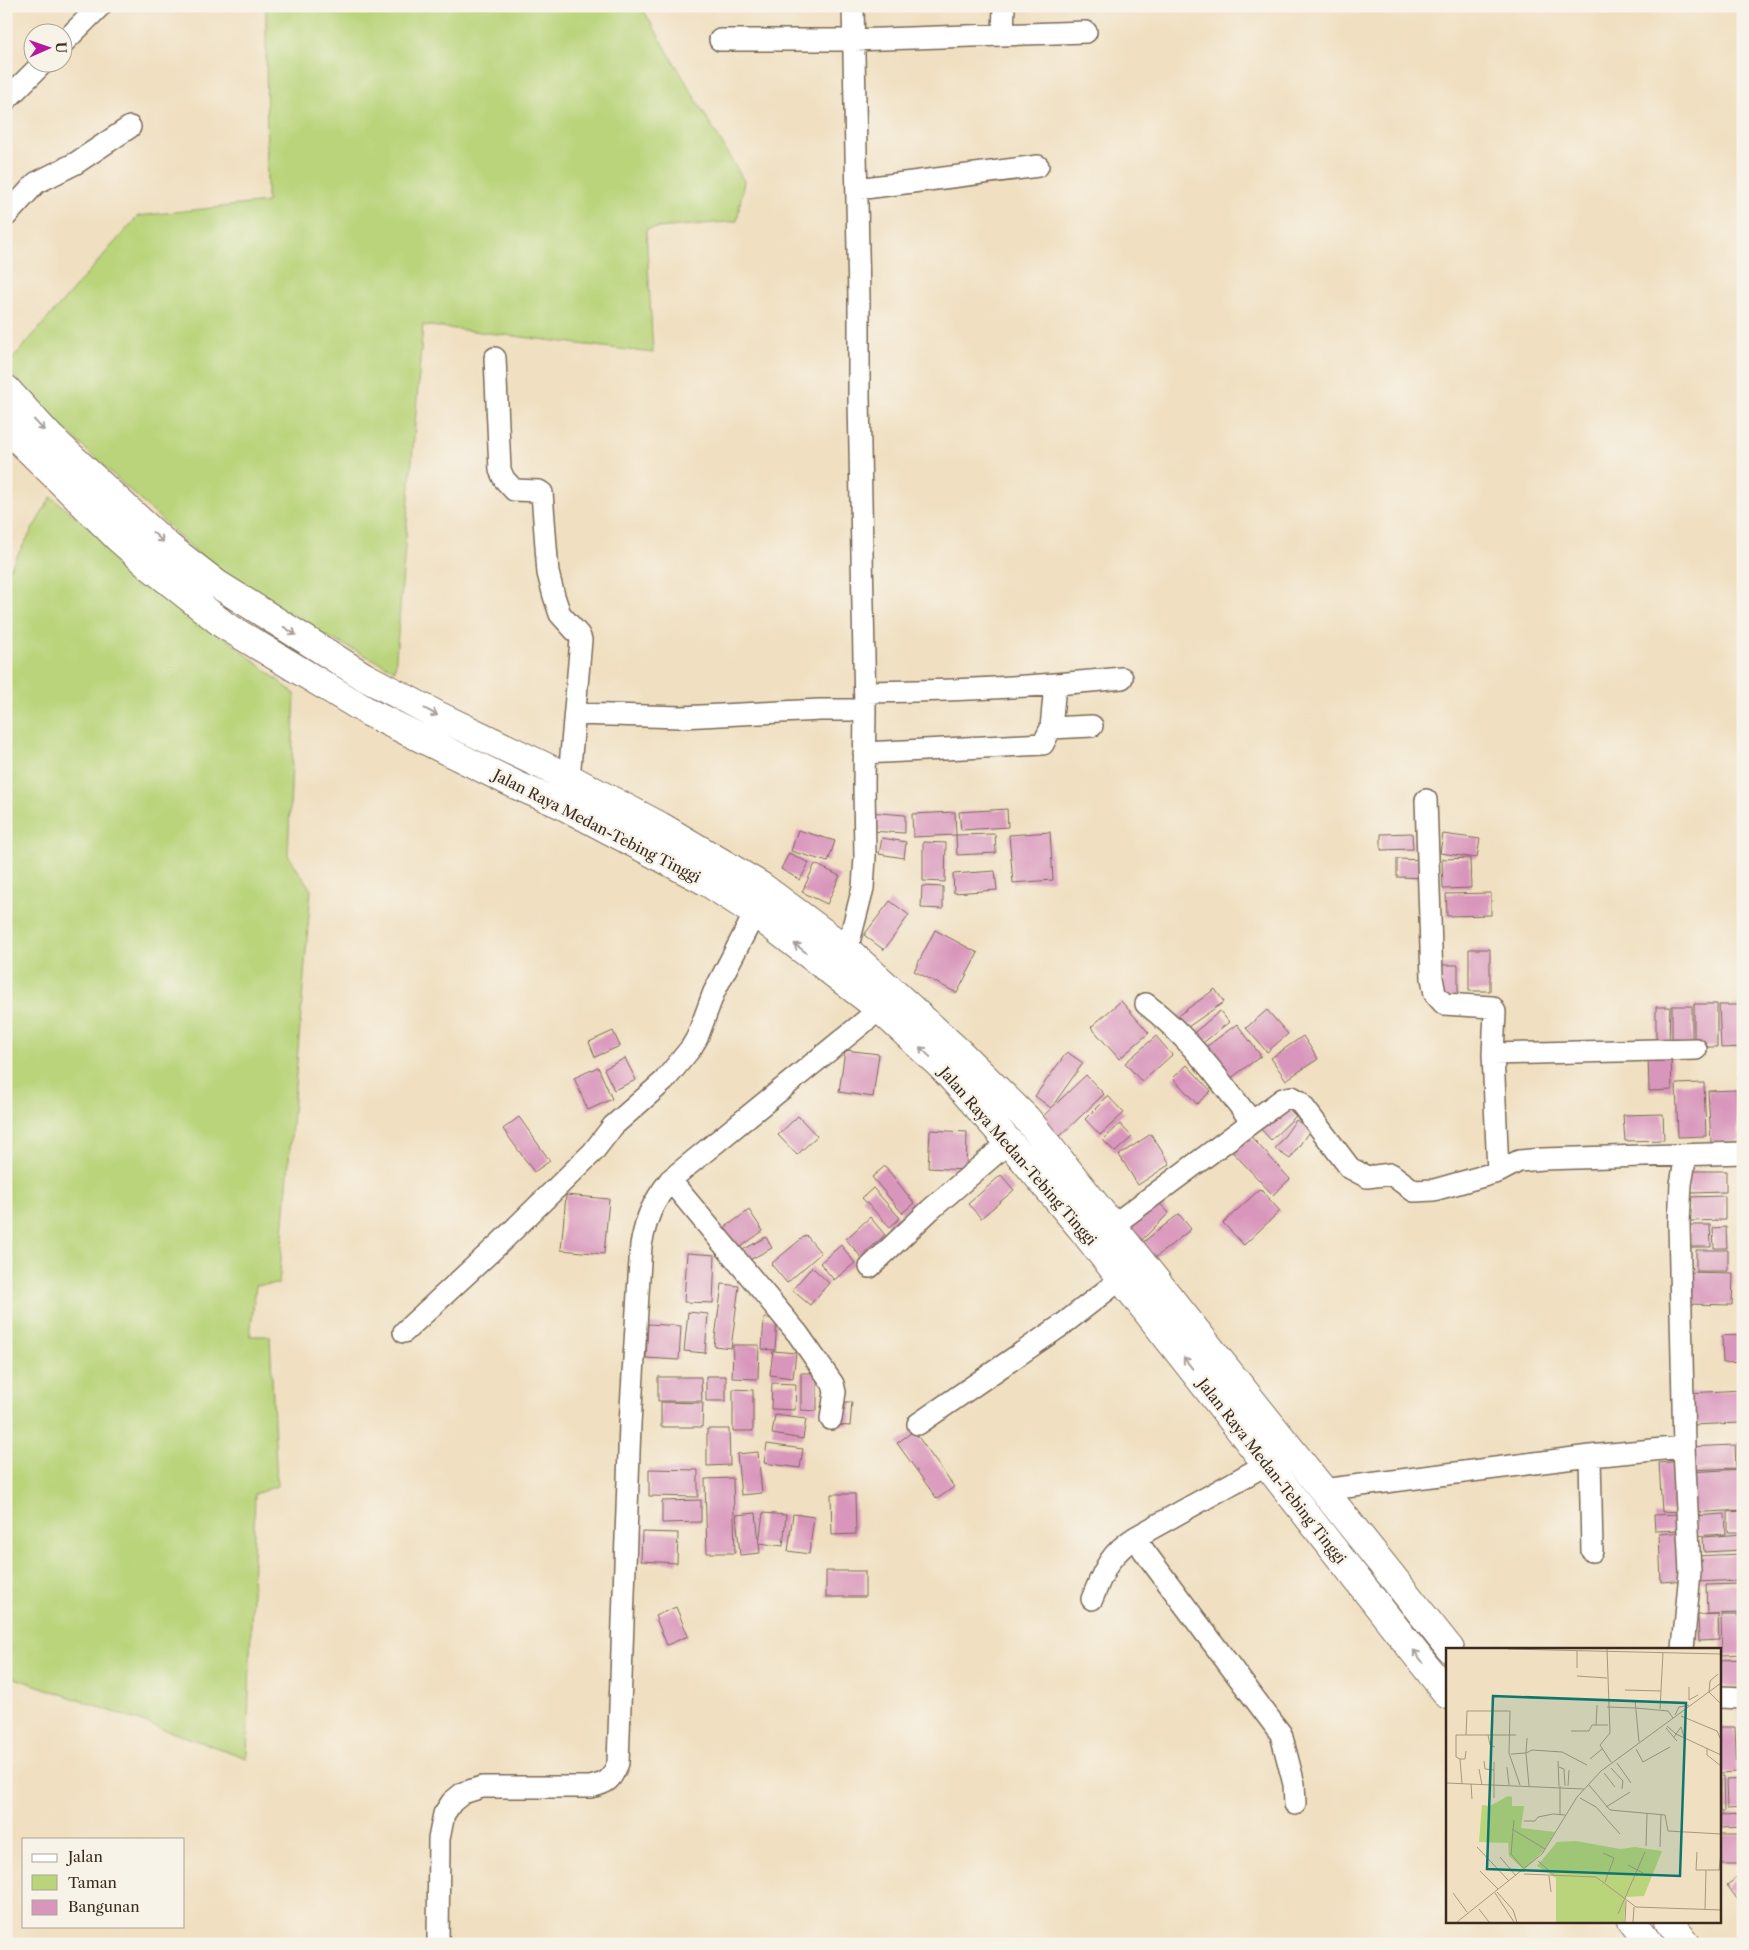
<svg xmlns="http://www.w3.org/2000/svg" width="1749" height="1950" viewBox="0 0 1749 1950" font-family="'Libre Caslon Text',serif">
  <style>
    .green { fill: #b9d47a; stroke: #7a7f4c }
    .building { fill: #d996bc }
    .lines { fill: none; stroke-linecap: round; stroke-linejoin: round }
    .minor-casing { stroke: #7a6957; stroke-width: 24 }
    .highway-casing { stroke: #7a6957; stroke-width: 30 }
    .minor { stroke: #fff; stroke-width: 21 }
    .highway { stroke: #fff; stroke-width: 28 }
    .oneway { stroke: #a79f9a }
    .labels { text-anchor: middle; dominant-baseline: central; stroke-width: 5; stroke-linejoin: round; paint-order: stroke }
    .street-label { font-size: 15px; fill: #3b2a1e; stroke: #f7f3e8 }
    .inset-road { fill: none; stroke: #a8977f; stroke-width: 1 }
    .view { fill: #0f766e; fill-opacity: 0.15; stroke: #0f766e; stroke-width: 2.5 }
    .inset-edge { fill: none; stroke: #3b2a1e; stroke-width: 2.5 }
  </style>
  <rect width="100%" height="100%" fill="#f7f3e8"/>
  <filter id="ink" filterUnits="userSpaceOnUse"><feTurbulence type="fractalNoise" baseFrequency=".02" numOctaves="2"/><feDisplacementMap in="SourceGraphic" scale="10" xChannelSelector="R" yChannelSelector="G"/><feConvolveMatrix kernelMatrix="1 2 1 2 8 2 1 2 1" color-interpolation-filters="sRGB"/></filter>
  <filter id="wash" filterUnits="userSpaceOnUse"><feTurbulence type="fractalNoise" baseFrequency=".0096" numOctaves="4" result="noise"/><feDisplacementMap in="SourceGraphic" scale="20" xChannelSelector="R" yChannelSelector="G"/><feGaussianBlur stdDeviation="1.12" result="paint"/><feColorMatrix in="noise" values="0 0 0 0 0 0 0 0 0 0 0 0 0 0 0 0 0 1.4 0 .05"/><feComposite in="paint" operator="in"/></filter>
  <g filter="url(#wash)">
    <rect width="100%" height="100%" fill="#f0dfc0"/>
    <path class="green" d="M266,6h375l103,175 -7,40 -91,8 7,124 -230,-28 -28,345 -102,-50 -87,-59 -157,-146 -43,-47v-2l132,-150 129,-14z
      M51,497l244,197 -7,161 23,35 -32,394 -23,1 -6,51h20l7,150 -22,8 -8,264 -241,-83v-1100z"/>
    <g id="blocks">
      <path class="building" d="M1007,809l1,18 -47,3 -2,-18z
        M869,812l36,3v18l-37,-2z
        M955,812l1,23 -43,2 -1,-23z
        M798,830l37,11 -7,21 -37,-11z
        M1050,832l3,48 -40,3 -4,-48z
        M1412,833l1,16 -32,1v-16z
        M995,834l1,19 -39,2 -1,-20z
        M1443,834l37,5 -3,19 -37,-5z
        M882,838l24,4 -2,16 -25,-4z
        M923,842l23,1 -1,39 -22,-1z
        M789,853l20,10 -9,17 -19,-11z
        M1470,858l1,30 -28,1 -1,-30z
        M1397,859l29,1 -1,18 -28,-1z
        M815,864l25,12 -13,28 -25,-12z
        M995,871l2,19 -43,3 -1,-19z
        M922,886l21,1v22l-22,-1z
        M1491,893v22l-44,1 -1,-22z
        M890,901l19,14 -25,35 -20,-15z
        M935,930l43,23 -21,40 -43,-22z
        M1469,949h21v42h-21z
        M1441,965h17v32h-17z
        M1215,989l9,13 -39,27 -9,-12z
        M1121,1001l28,32 -30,26 -28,-32z
        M1694,1004h23v43h-23z
        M1719,1005h23l1,42 -22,1z
        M1672,1006h20v38h-20z
        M1656,1007h14l-1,37 -13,-1z
        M1267,1010l21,24 -21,18 -21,-24z
        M1220,1011l9,11 -31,25 -9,-10z
        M1237,1024l24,32 -34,25 -24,-32z
        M613,1031l7,15 -25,11 -6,-15z
        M1156,1036l16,19 -30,27 -17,-19z
        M1303,1036l15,23 -32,21 -15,-22z
        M845,1050l34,4 -6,43 -34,-5z
        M1067,1052l16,11 -32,45 -16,-12z
        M1671,1053l1,37 -23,1 -1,-37z
        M625,1058l11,22 -22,10 -10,-21z
        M1187,1065l24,26 -14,13 -24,-26z
        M598,1067l14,32 -24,11 -14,-32z
        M1086,1075l18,19 -48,46 -18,-19z
        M1738,1075h5v66h-3z
        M1704,1083l2,53 -28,1 -2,-53z
        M1736,1090l2,52 -27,1 -3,-52z
        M1108,1096l16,17 -24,22 -15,-16z
        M1283,1103l13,13 -25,24 -13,-14z
        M1663,1114l1,26 -39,1 -2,-26z
        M798,1116l19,20 -20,19 -19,-20z
        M519,1117l31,44 -16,11 -31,-43z
        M1296,1120l14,10 -20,29 -15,-10z
        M1120,1124l12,13 -17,15 -12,-12z
        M930,1130l37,2 -1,38 -38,-2z
        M1245,1130l45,49 -17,16 -46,-49z
        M1151,1134l19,30 -32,21 -19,-30z
        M885,1166l29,37 -12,10 -30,-36z
        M1688,1171h38v21l-37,1z
        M1001,1175l13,15 -33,28 -13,-14z
        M873,1188l27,30 -10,9 -28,-29z
        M1260,1189l20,22 -36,34 -21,-22z
        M566,1195l43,4 -5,55 -43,-4z
        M1725,1196v24l-35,1 -1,-24z
        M1154,1197l15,16 -27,27 -16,-15z
        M749,1210l14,21 -28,20 -15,-20z
        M1179,1214l12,15 -36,29 -13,-15z
        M870,1217l15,18 -24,22 -15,-18z
        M1690,1225h20l1,22h-21z
        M1726,1227l1,21h-13l-1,-20z
        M806,1235l15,18 -34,30 -16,-19z
        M766,1237l6,11 -28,15 -5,-11z
        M841,1245l14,18 -21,17 -14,-17z
        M1696,1250h32v21h-32z
        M687,1253l28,2 -2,48 -29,-1z
        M812,1267l17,16 -19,22 -18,-15z
        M1686,1272l47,1 -1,32 -46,-1z
        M722,1284l17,2 -8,62 -17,-2z
        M688,1312l20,2 -3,39 -21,-2z
        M764,1318l13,1 -2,31 -13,-1z
        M648,1324l33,2 -2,34 -33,-2z
        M1743,1335v27l-20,1 -1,-27z
        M733,1345h26l-1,34 -26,-1z
        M773,1351l23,2 -3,25 -23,-3z
        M801,1373h16v38l-16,-1z
        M706,1376h20v25h-20z
        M658,1377h43l1,24h-44z
        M772,1383l24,1 -1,26 -24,-1z
        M733,1389l20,1v41h-20z
        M1740,1390l1,33 -50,2 -1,-32z
        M661,1402l42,1 -1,24h-41z
        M837,1402h15l-2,24 -14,-1z
        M775,1415l31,4 -3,20 -31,-5z
        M707,1429h22l1,36 -23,1z
        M914,1431l40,56 -17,12 -40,-56z
        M1737,1443h6v24h-5z
        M767,1444l36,5 -3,19 -36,-5z
        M1735,1445l1,23 -48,2 -1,-23z
        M758,1452l4,41 -21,2 -4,-41z
        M1682,1461l3,50 -23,1 -3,-49z
        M649,1469l49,1v27l-49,-1z
        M1743,1469v41l-53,3 -2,-41z
        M733,1478l2,75h-28l-2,-74z
        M831,1494h24l1,40 -24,1z
        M701,1500v22l-39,1v-22z
        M1743,1511v21h-15v-20z
        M756,1513l4,40 -20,2 -4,-40z
        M763,1513l23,2 -3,31 -24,-3z
        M793,1514l21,3 -5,37 -21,-3z
        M1681,1514l1,16 -27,1 -1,-16z
        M1725,1514l1,20 -33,2 -1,-20z
        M642,1532l36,1 -1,30 -36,-2z
        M1683,1532l3,48 -25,2 -2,-48z
        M1743,1534v16l-39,2 -1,-15z
        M1740,1554l2,26 -45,2 -1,-26z
        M826,1571h39v26h-39z
        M1739,1584l1,29 -33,1 -1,-29z
        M676,1607l12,29 -21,9 -12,-29z
        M1718,1614l1,26 -20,1 -1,-26z
        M1721,1615h22v39l-21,1z
        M1743,1659v27l-23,1v-27z
        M1740,1709h3v58h-2z
        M1720,1727h15l2,45 -17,1z
        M1720,1776h3l1,36h-4z
        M1743,1779v29l-16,1 -1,-29z
        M1743,1814v13l-23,1v-13z
        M1720,1834h23v30h-23z
        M1743,1873v34l-16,-22z"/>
    </g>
  </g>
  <g filter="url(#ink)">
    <use href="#blocks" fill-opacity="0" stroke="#7a6957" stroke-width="1"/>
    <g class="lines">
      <g class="minor-casing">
        <path id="minor" d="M1003,34l1,-28
          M720,40h133l233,-8
          M62,44l38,-38
          M6,100l38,-38
          M857,189l181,-23
          M6,216l30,-33 40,-20 54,-36
          M495,358l5,112 4,9 10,11 25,1 3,2 6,80 6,23 6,18 19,21 2,5 -12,138
          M865,692c86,-1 171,-5 257,-14
          M575,714l107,3 138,-7h45
          M1051,728l41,-2
          M864,753l179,-9 8,-16 4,-43
          M1426,800l6,178 3,16 9,10 48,3 3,5 -2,42 5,118
          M847,950l16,-62 2,-31 -1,-72 1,-75 -6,-313v-98l-6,-293
          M1146,1004c42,32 74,76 106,118
          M1493,1054l203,-5
          M670,1180l128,154 35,50 2,8 -4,27
          M1112,1226l171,-127 9,-2 7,4 51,67 17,9 24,-3 23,17 20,-1 64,-18 21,-11 24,-2 200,-6
          M870,1267l60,-57 79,-68
          M404,1332l96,-89 93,-91 20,-26 51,-45 27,-33 6,-10 17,-46 41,-79
          M918,1424l144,-99 59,-46
          M1590,1456l2,95
          M1267,1464l-131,73 8,14 137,183 13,50 1,20
          M1322,1490l268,-34 94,-9 -5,-224 2,-39 5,-29
          M1092,1599c12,-29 17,-45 44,-62
          M1683,1649l7,-77 -6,-125
          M1720,1697l23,1
          M438,1944l1,-105 5,-25 8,-12 11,-9 19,-6h108c18,-4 21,-7 28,-24l12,-339 11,-179c6,-30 11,-41 29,-65l210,-171 10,-11"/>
      </g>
      <g class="highway-casing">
        <path id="highway" d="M6,389l43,47 65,61 55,50 48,37 148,93 72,38 132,63 91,48 101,60 86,64 111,101 69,68 423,530
          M6,427l112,111 33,29 73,58 146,88 146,72 44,19 147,78 48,31 125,96 62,58 67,75 73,87 366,466
          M1632,1921l18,23
          M1669,1921l18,23"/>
      </g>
      <use href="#minor" class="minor"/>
      <use href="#highway" class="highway"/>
    </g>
    <defs><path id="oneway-shaft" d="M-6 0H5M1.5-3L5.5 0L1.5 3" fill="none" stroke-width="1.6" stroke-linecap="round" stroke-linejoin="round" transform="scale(1.25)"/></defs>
    <g class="oneway">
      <use href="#oneway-shaft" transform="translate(39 425) rotate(47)"/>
      <use href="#oneway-shaft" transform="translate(158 537) rotate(42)"/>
      <use href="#oneway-shaft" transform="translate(290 631) rotate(33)"/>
      <use href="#oneway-shaft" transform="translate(431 712) rotate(28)"/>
      <use href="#oneway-shaft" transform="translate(800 948) rotate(-143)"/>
      <use href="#oneway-shaft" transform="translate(925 1052) rotate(-137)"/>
      <use href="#oneway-shaft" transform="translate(1188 1363) rotate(-128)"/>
      <use href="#oneway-shaft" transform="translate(1418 1656) rotate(-128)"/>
    </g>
  </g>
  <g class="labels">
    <g class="street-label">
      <text transform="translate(597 826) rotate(27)">Jalan Raya Medan-Tebing Tinggi</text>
      <text transform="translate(1018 1156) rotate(49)">Jalan Raya Medan-Tebing Tinggi</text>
      <text transform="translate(1272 1471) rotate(52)">Jalan Raya Medan-Tebing Tinggi</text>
    </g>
  </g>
  <g transform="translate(1446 1648)">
    <rect width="275" height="275" fill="#f0dfc0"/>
    <path d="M62,148l4,1v9h12l-3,22 34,4 -12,19 -19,19 -15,-14 -1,-13 -29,-1 3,-37 8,1zM130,193l44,8 15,-2 27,4 -18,45 -18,1 -2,25h-68v-44l-19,-12 20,-24z" fill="#b9d47a"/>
    <path class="inset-road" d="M62,1l213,5M161,1l3,84 -10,12 11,17M131,20v-17M272,26l-8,7 -1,11 12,12M131,28l30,2M243,39v13l9,-5M179,42l36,1M189,52l4,42M161,59l28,1M190,60l32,3 5,7M214,61l3,-56M229,67l4,-8 10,-2M235,68l36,15 4,9M150,77l1,-20M221,78l9,8 45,21M220,80l11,13M125,83h18l3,-6h16M20,87l1,-24h43l-1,42 11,32M42,87l2,10 5,2M228,89l7,-10 3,10M261,100v7l14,11M190,101l7,13 27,-15M65,106l15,-1 1,-15M14,111l-4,-2v-22h60M144,111l12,-10M38,113l1,8 9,1M112,113l1,25M171,115l14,20M61,119l2,18M113,119l5,2 1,17M165,120l12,13 -1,8M33,121l3,16M158,125l11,14M0,135l138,6M16,136l-2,-25h5l1,-8M25,136l1,15M143,137l21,25 55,5 3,16 53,3M83,138l-3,-33 6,-3 30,2 25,13M122,138l1,-16M48,150v-36M134,150l16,9 24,27M160,159l24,-15M114,167v-29M68,172l-3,34 12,14M78,173h11l3,-4 15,-3 12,1M66,181l33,20M200,198l1,-33M31,199l32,34M214,199l1,-33M251,204l-1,18h25M157,205l11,5 -9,24M54,209l16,19M92,213l16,14M182,217l15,8M273,222l2,-17M34,223l18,18M78,226l72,3 40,30 85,3M103,228l2,16M51,244l16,18 4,12M7,245l14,19M49,245l19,29M33,261l10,13M259,261l1,-39M172,266l27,-62M11,274l85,-68 35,-57 24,-26 120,-88M179,274l1,-21M187,274l1,-15"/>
    <path class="view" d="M47,48l193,7 -6,173 -193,-7z"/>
    <rect width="275" height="275" class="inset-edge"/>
  </g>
  <rect width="1749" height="1950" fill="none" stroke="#f7f3e8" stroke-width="25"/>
  <rect x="22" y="1838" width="162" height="90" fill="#f7f3e8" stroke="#aca397"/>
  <rect x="32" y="1854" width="25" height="8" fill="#ffffff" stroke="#aca397"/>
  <text x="68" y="1862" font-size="15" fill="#3b2a1e">Jalan</text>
  <rect x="32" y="1875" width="25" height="15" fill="#b9d47a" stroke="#aca397"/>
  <text x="68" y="1888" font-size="15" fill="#3b2a1e">Taman</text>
  <rect x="32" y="1900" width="25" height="15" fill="#d996bc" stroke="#aca397"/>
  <text x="68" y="1912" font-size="15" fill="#3b2a1e">Bangunan</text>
  <g transform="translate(48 48) rotate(88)"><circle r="24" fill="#f7f3e8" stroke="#aca397"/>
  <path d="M0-4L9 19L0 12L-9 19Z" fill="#b5179e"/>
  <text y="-8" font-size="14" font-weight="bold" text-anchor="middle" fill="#3b2a1e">U</text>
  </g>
</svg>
